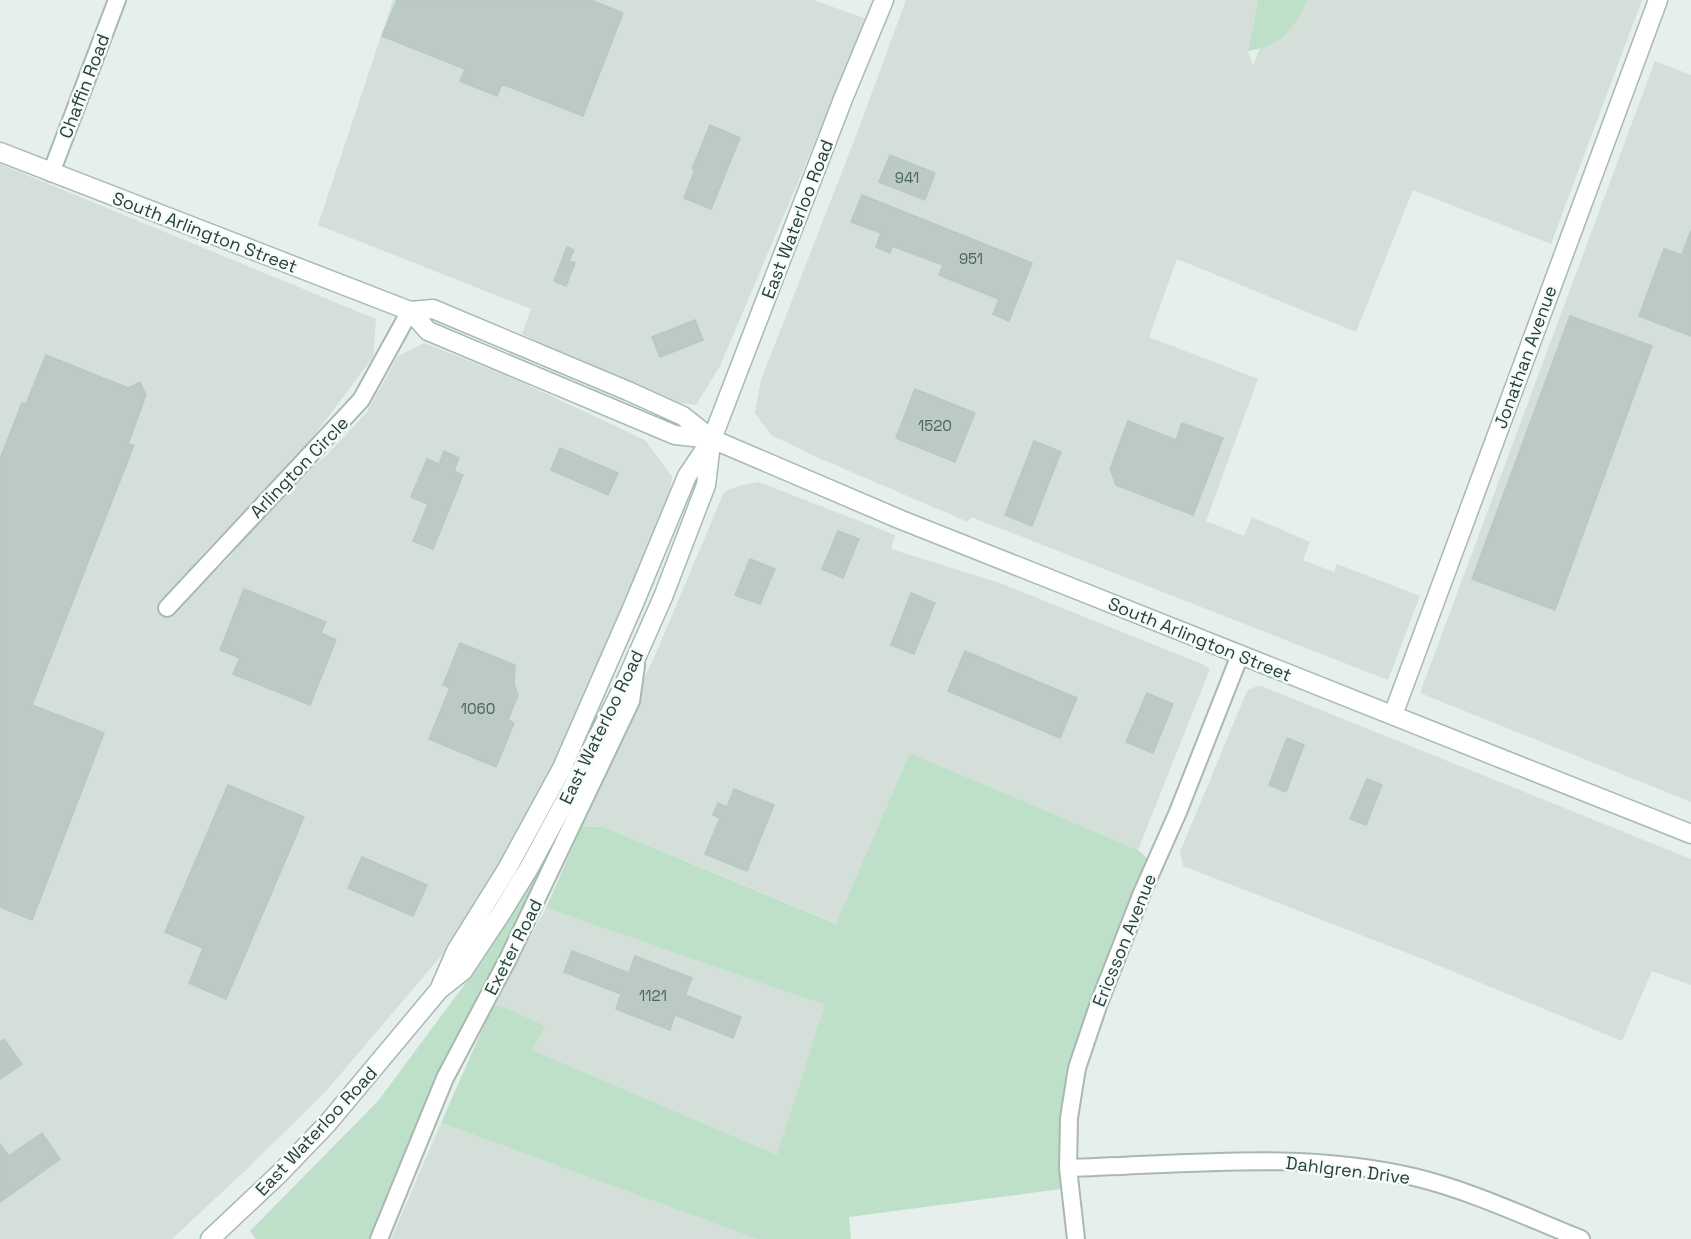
<svg xmlns="http://www.w3.org/2000/svg" width="1691" height="1239" viewBox="0 0 1691 1239" font-family="'Space Grotesk',sans-serif">
  <style>
    .built { fill: #d4dfda }
    .green { fill: #bfe0c8 }
    .building { fill: #bbcac4; stroke: #b8c9c2; stroke-width: 1.5 }
    .lines { fill: none; stroke-linecap: round; stroke-linejoin: round }
    .minor-casing { stroke: #a8b8b2; stroke-width: 20 }
    .tertiary-casing { stroke: #a8b8b2; stroke-width: 21 }
    .secondary-casing { stroke: #a4bbb3; stroke-width: 21 }
    .minor { stroke: #fff; stroke-width: 16 }
    .tertiary { stroke: #fff; stroke-width: 18 }
    .secondary { stroke: #fff; stroke-width: 18 }
    .labels { text-anchor: middle; dominant-baseline: central; stroke-width: 5; stroke-linejoin: round; paint-order: stroke }
    .number-label { font-size: 15px; fill: #4a645c }
    .street-label { font-size: 18px; fill: #24423a; stroke: #f7fbf9 }
  </style>
  <rect width="100%" height="100%" fill="#e6efeb"/>
  <path class="built" d="M393,0h420l54,19 -147,347 -24,39 -38,-5 -136,-66 9,-25 -213,-84z
    M906,0h352l-10,51 5,15 25,-66h364l-91,244 -138,-54 -57,142 -179,-73 -28,78 109,42 -52,142 38,15 8,-19 58,25 -7,18 31,12 3,-8 83,32 -32,84 -417,-163 -3,5 -156,-67 -41,-20 -16,-22 6,-33 98,-252z
    M1655,61l36,14v727l-271,-109z
    M0,164l376,155 -3,38 -69,92 -106,110 -6,35 35,-34 47,-61 52,-43 41,-44 31,-56 27,-13 92,37 128,60 27,37 -3,23 -36,88 -106,231 -42,74 -38,56 -121,142 -78,77 -76,71h-172z
    M759,482l136,53 -4,14 109,34 202,81 8,5 -72,181 -228,-97 -73,171 -233,-97 -28,-2 81,-174 67,-159 14,-6z
    M1261,686l430,173v126l-39,-14 -30,70 -207,-85 -232,-90 -3,-14 67,-161 8,-4z
    M546,908l280,97 -49,151 -246,-106 14,-24 -52,-21z
    M441,1123l316,116h-366z"/>
  <path class="green" d="M1258,0h50c-17,30 -23,45 -60,51z
    M910,753l228,97 11,10 -49,121 -28,75 -12,91 1,42 -212,28 2,22h-94l-316,-116 52,-118 11,2 41,19 -13,24 245,105 48,-150 -279,-97 36,-82 22,1 232,97z
    M573,811l-201,428h-116l-6,-8 128,-130 104,-140 43,-68z"/>
  <path class="building" d="M397,0h194l32,13 -40,103 -81,-32 -5,12 -37,-15 5,-12 -83,-33z
    M710,125l30,13 -29,71 -27,-11 11,-28 -3,-1z
    M890,155l45,18 -10,27 -46,-18z
    M862,195l170,68 -23,58 -16,-7 6,-15 -60,-24 4,-10 -51,-19 -2,7 -14,-6 5,-14 -30,-11z
    M1691,230v106l-52,-20 25,-67 18,6z
    M567,247l7,3 -5,11 6,2 -9,23 -12,-5z
    M1570,316l82,30 -97,264 -83,-31z
    M695,320l8,20 -43,17 -8,-20z
    M46,355l82,33 12,-6 6,13 -18,49 6,1 -102,260 72,28 -72,187 -32,-13v-448l22,-56 4,1z
    M915,389l60,24 -20,49 -59,-24z
    M1128,421l48,19 6,-17 41,15 -30,77 -77,-30 -6,-16z
    M1034,441l27,11 -29,74 -27,-11z
    M560,448l58,25 -10,22 -57,-25z
    M444,451l15,7 -5,13 9,4 -30,74 -20,-8 15,-37 -17,-7 16,-38 12,5z
    M838,531l21,8 -16,39 -21,-9z
    M750,559l25,10 -15,35 -25,-9z
    M244,589l82,33 -5,11 15,7 -26,65 -77,-31 7,-16 -20,-8z
    M911,593l24,10 -21,51 -23,-9z
    M460,643l55,22 -1,19 4,11 -10,25 6,3 -18,44 -67,-28 21,-51 -7,-3z
    M965,651l112,47 -17,40 -112,-47z
    M1147,693l26,11 -20,49 -27,-11z
    M1287,738l17,7 -18,47 -17,-7z
    M1367,779l15,6 -16,40 -16,-6z
    M228,785l76,32 -78,182 -37,-16 14,-35 -38,-16z
    M734,789l40,16 -27,66 -42,-17 15,-36 -7,-3 5,-12 9,4z
    M362,857l65,28 -14,31 -65,-28z
    M572,951l57,22 6,-17 57,22 -7,17 56,22 -8,21 -58,-23 -5,15 -54,-21 5,-15 -57,-22z
    M4,1039l18,25 -22,15v-37z
    M42,1133l18,26 -60,43v-58l9,12z"/>
  <g class="lines">
    <g class="minor-casing">
      <path id="minor" d="M51,173l66,-173
        M167,608l194,-208 49,-89
        M1068,1168c115,-3 233,-18 346,9 58,14 112,40 167,62
        M379,1239l66,-161 63,-119 123,-258 5,-35
        M1076,1239l-8,-71 1,-50 8,-50 22,-65 43,-110 36,-81 62,-157"/>
    </g>
    <g class="tertiary-casing">
      <path id="tertiary" d="M1393,715l265,-715"/>
    </g>
    <g class="secondary-casing">
      <path id="secondary" d="M0,152l410,159 23,-2 195,82 55,25 29,23 187,80 792,315
        M410,311l18,20 247,104 37,4
        M439,990l17,-39 51,-82 55,-101 71,-162 54,-130 25,-37 131,-340 41,-99
        M210,1239l69,-65 48,-50 112,-134 24,-19 39,-59 27,-44 41,-76 54,-107 39,-88 43,-112 5,-41"/>
    </g>
    <use href="#minor" class="minor"/>
    <use href="#tertiary" class="tertiary"/>
    <use href="#secondary" class="secondary"/>
  </g>
  <g class="labels">
    <g class="number-label">
      <text x="907" y="177">941</text>
      <text x="971" y="258">951</text>
      <text x="935" y="425">1520</text>
      <text x="478" y="708">1060</text>
      <text x="653" y="995">1121</text>
    </g>
    <g class="street-label">
      <text transform="translate(84 86) rotate(-69)">Chaffin Road</text>
      <text transform="translate(797 219) rotate(-69)">East Waterloo Road</text>
      <text transform="translate(205 232) rotate(21)">South Arlington Street</text>
      <text transform="translate(1525 357) rotate(-70)">Jonathan Avenue</text>
      <text transform="translate(299 467) rotate(-46)">Arlington Circle</text>
      <text transform="translate(1200 639) rotate(22)">South Arlington Street</text>
      <text transform="translate(601 727) rotate(-64)">East Waterloo Road</text>
      <text transform="translate(1124 940) rotate(-68)">Ericsson Avenue</text>
      <text transform="translate(513 947) rotate(-63)">Exeter Road</text>
      <text transform="translate(316 1131) rotate(-47)">East Waterloo Road</text>
      <text transform="translate(1348 1170) rotate(7)">Dahlgren Drive</text>
    </g>
  </g>
</svg>
